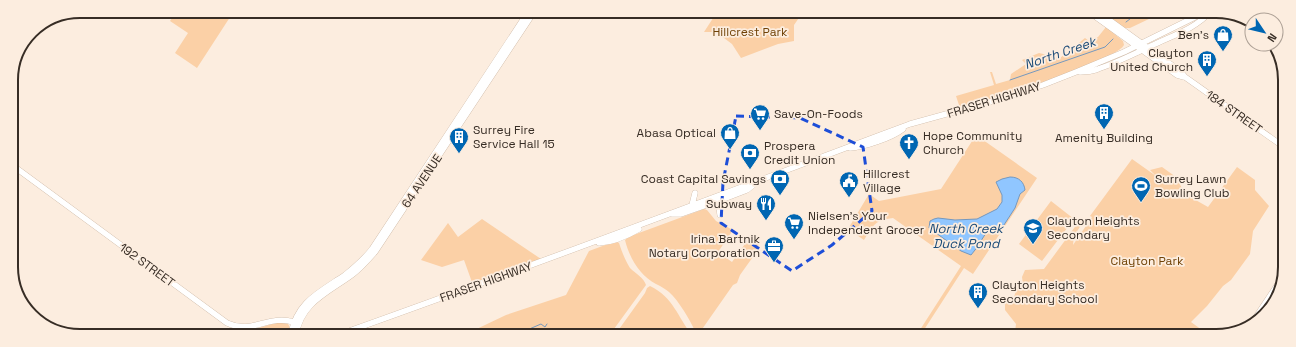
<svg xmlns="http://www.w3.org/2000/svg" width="1296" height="347" viewBox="0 0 1296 347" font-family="'Space Grotesk',sans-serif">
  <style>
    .green { fill: #fbd0a6 }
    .water { fill: #90c6ff; stroke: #7598be }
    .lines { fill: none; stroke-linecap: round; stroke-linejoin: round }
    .stream { stroke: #7598be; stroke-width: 1 }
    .major-casing { stroke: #c5ad97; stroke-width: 6 }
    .major { stroke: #fff; stroke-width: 5.5 }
    .marked { fill: none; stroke: #1d4ed8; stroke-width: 3; stroke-dasharray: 8 5; stroke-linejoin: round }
    .labels { text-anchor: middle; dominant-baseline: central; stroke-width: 3.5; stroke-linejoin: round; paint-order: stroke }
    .park-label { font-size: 12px; fill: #704206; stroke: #fceddf }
    .poi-label { font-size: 12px; fill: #372d25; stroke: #fceddf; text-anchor: start }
    .street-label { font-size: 12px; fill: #372d25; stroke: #fceddf }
    .water-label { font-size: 13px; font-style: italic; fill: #1a4a77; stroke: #fceddf }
    .rim { fill: none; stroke: #372d25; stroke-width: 2 }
  </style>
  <rect width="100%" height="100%" fill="#fceddf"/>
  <path class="green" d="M177,11h57l-37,57 -22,-15 13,-20 -18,-12z
    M717,12h86l-9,13v16l-16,3 -37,14 -9,-14 -16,-12h-12z
    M1116,12h51l-4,4 -12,2 -21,10h-7l-12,-9z
    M1106,27l17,14 1,4c-9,17 -139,56 -164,63l-4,-12 38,-11 -4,-13h2l4,12 14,-4 1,-6 15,-10 -4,-4 17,-7 21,5 25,-20 4,3 9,-4z
    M976,135l61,43 -64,96 -9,-6 -44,68h-4l45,-70 -68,-48c-19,2 -19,7 -29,22l-16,-11 21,-35 10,7 62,-12z
    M1132,159l24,17 -6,-6 12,-3 14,10 9,17 23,13 29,-40 18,13v10l14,16 -16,25 -3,23 -19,26 -8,6 -16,20 -16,16 15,11h9l4,3h-206l2,-4 1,-8 -11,-14v-11l1,-1 3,2 5,-3 3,-9 6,-4 -1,-7 3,-7 19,-1 36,-49 3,2 -9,14 -1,9 19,-28 -2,-1z
    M1051,201l23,18 -32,42 -23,-17z
    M704,209l3,1 9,11 17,9 -15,22 14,10 18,-25 9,7 -1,2 2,1 -20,28 -3,8 -4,2 -35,50 -3,-4c-5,-11 -16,-30 -26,-39 -4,-3 -8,-6 -13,-8 -16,-8 -27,-27 -31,-44l3,-3z
    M482,219l59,40 -68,26 -9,-25 -22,7 -21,-7 27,-37 10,14z
    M616,241l3,2c3,9 6,17 11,25 5,5 14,10 16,17l-32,44 3,3 28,-39 2,-5 3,-2c24,12 27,30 42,49h-228l42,-20 60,-20 23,-44z
    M283,321c8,3 7,7 5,14h-38l1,-5z"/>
  <path class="water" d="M1010,177c9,0 14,5 15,13l-5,4 -5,14 -15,23 -3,3 -9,-4 -13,20 -4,5 -10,-4 -32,-23 1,-7 4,-2 4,-1 17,2 22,-1 20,-10 5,-7v-7l-6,-13 6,-3z"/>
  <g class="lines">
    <path class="stream" d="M1126,22l13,-10
      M1010,80l95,-33 8,-8
      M508,335l5,-4 3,-1 3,5
      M530,335l-4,-3 1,-2 14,-6 4,3 2,-3"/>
    <g class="major-casing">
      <path id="major" d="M1089,12l88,63 7,2
        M1098,12l82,59 5,6 99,70
        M1080,72c6,-1 12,0 18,-3 18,-6 36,-15 53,-23 20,-10 44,-17 59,-34
        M850,148c15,-1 41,-10 53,-19
        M12,165l215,158c26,12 41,-9 67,-1
        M692,205l3,-12
        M672,214h9l40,-14 26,-10 10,-8
        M720,215l-1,-9 2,-6
        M599,243c13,-1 28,-7 40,-14
        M1252,323l32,-48
        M291,335c5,-33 29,-43 54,-60 10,-8 19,-16 27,-26l156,-237
        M296,335c5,-33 33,-43 57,-61 8,-6 15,-14 22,-22l159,-240
        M338,335c183,-65 364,-133 545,-201l27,-10 87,-24 46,-15 33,-13 48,-20 81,-40
        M351,335l14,-6"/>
    </g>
    <use href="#major" class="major"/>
  </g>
  <path class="marked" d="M736,116l64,2 63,29 9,64 -40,34 -40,26 -71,-48 2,-41z"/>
  <defs>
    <g id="shop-pin" transform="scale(1)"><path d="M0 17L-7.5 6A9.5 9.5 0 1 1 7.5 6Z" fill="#0066b2" stroke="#fceddf"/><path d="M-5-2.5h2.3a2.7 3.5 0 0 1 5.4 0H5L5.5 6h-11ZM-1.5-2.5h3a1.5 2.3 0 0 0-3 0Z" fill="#fff"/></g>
    <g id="building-pin" transform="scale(1)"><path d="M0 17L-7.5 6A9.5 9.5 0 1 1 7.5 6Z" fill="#0066b2" stroke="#fceddf"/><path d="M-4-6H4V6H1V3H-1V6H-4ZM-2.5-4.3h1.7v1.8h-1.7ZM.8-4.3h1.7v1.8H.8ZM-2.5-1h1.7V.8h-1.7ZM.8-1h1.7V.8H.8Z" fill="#fff"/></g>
    <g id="supermarket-pin" transform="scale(1)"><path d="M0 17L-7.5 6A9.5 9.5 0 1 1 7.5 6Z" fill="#0066b2" stroke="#fceddf"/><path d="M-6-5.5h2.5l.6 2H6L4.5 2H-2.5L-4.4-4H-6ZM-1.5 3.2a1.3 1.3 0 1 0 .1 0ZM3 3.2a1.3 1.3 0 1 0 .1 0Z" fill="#fff"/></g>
    <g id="church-pin" transform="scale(1)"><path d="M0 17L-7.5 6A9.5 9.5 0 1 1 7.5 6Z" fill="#0066b2" stroke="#fceddf"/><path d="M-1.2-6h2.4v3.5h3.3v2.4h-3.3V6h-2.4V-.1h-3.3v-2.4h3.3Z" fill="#fff"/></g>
    <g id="bank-pin" transform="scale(1)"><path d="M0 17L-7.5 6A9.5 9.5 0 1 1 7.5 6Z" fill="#0066b2" stroke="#fceddf"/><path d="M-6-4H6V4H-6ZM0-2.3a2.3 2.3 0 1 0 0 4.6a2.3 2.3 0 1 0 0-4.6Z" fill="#fff"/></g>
    <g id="civic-pin" transform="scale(1)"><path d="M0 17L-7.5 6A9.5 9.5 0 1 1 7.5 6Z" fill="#0066b2" stroke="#fceddf"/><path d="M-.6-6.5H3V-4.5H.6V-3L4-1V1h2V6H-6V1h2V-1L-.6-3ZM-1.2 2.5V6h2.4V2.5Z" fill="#fff"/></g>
    <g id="stadium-pin" transform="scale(1)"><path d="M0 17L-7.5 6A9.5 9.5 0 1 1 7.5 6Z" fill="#0066b2" stroke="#fceddf"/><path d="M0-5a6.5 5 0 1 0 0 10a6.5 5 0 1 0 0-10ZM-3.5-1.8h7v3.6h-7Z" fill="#fff"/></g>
    <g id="restaurant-pin" transform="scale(1)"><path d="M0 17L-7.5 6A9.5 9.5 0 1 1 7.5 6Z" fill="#0066b2" stroke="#fceddf"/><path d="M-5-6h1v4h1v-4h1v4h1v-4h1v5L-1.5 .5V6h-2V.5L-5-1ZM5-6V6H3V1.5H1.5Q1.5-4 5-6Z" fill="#fff"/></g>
    <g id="school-pin" transform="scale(1)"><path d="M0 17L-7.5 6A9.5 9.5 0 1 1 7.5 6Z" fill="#0066b2" stroke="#fceddf"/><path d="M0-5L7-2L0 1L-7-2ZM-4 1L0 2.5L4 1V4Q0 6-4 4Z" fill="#fff"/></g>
    <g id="office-pin" transform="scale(1)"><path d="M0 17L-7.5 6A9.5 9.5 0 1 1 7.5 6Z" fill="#0066b2" stroke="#fceddf"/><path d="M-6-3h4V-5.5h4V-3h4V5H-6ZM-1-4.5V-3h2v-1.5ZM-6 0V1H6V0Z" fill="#fff"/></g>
  </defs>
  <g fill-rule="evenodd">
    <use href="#shop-pin" x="1223" y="35"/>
    <use href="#building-pin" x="1207" y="60"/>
    <use href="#building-pin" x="1104" y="113"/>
    <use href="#supermarket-pin" x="760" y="114"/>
    <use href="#shop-pin" x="730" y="133"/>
    <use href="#building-pin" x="459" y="137"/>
    <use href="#church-pin" x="909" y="143"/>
    <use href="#bank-pin" x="750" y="153"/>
    <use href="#bank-pin" x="780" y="179"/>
    <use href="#civic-pin" x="849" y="181"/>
    <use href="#stadium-pin" x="1141" y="186"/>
    <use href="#restaurant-pin" x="766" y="204"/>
    <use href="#supermarket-pin" x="794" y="223"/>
    <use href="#school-pin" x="1033" y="228"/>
    <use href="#office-pin" x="774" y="246"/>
    <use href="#building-pin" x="978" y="292"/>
  </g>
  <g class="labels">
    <g class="park-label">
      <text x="750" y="32">Hillcrest Park</text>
      <text x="1147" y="261">Clayton Park</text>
    </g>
    <g class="poi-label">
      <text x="1209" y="35" text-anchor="end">Ben's</text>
      <text x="1193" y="53" text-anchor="end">Clayton<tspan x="1193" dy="14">United Church</tspan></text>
      <text x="774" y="114">Save-On-Foods</text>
      <text x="473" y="130">Surrey Fire<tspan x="473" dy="14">Service Hall 15</tspan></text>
      <text x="716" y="133" text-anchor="end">Abasa Optical</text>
      <text x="923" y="136">Hope Community<tspan x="923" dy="14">Church</tspan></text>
      <text x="1104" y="138" text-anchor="middle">Amenity Building</text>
      <text x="764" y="146">Prospera<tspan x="764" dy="14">Credit Union</tspan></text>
      <text x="863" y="174">Hillcrest<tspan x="863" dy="14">Village</tspan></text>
      <text x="766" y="179" text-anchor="end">Coast Capital Savings</text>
      <text x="1155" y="179">Surrey Lawn<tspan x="1155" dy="14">Bowling Club</tspan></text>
      <text x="752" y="204" text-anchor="end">Subway</text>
      <text x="808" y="216">Nielsen's Your<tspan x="808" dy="14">Independent Grocer</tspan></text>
      <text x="1047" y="221">Clayton Heights<tspan x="1047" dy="14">Secondary</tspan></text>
      <text x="760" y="239" text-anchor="end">Irina Bartnik<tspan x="760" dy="14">Notary Corporation</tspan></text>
      <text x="992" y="285">Clayton Heights<tspan x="992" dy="14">Secondary School</tspan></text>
    </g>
    <g class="street-label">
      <text transform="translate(994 100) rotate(-17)">FRASER HIGHWAY</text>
      <text transform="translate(1234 112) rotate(35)">184 STREET</text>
      <text transform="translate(422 181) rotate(-56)">64 AVENUE</text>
      <text transform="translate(147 265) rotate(36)">192 STREET</text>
      <text transform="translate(486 282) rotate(-20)">FRASER HIGHWAY</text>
    </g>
    <g class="water-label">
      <text transform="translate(1060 53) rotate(-19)">North Creek</text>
      <text x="966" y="228">North Creek<tspan x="966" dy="15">Duck Pond</tspan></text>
    </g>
  </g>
  <path d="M0 0H1296V347H0ZM80 18H1216A62 62 0 0 1 1278 80V267A62 62 0 0 1 1216 329H80A62 62 0 0 1 18 267V80A62 62 0 0 1 80 18Z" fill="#fceddf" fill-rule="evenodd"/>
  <path class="rim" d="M80 18H1216A62 62 0 0 1 1278 80V267A62 62 0 0 1 1216 329H80A62 62 0 0 1 18 267V80A62 62 0 0 1 80 18Z"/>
  <g transform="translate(1264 32) rotate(125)"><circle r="19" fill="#fceddf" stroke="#ada095"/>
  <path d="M0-3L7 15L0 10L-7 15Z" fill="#0066b2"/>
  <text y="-6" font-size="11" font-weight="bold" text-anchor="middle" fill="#372d25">N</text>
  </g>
</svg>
